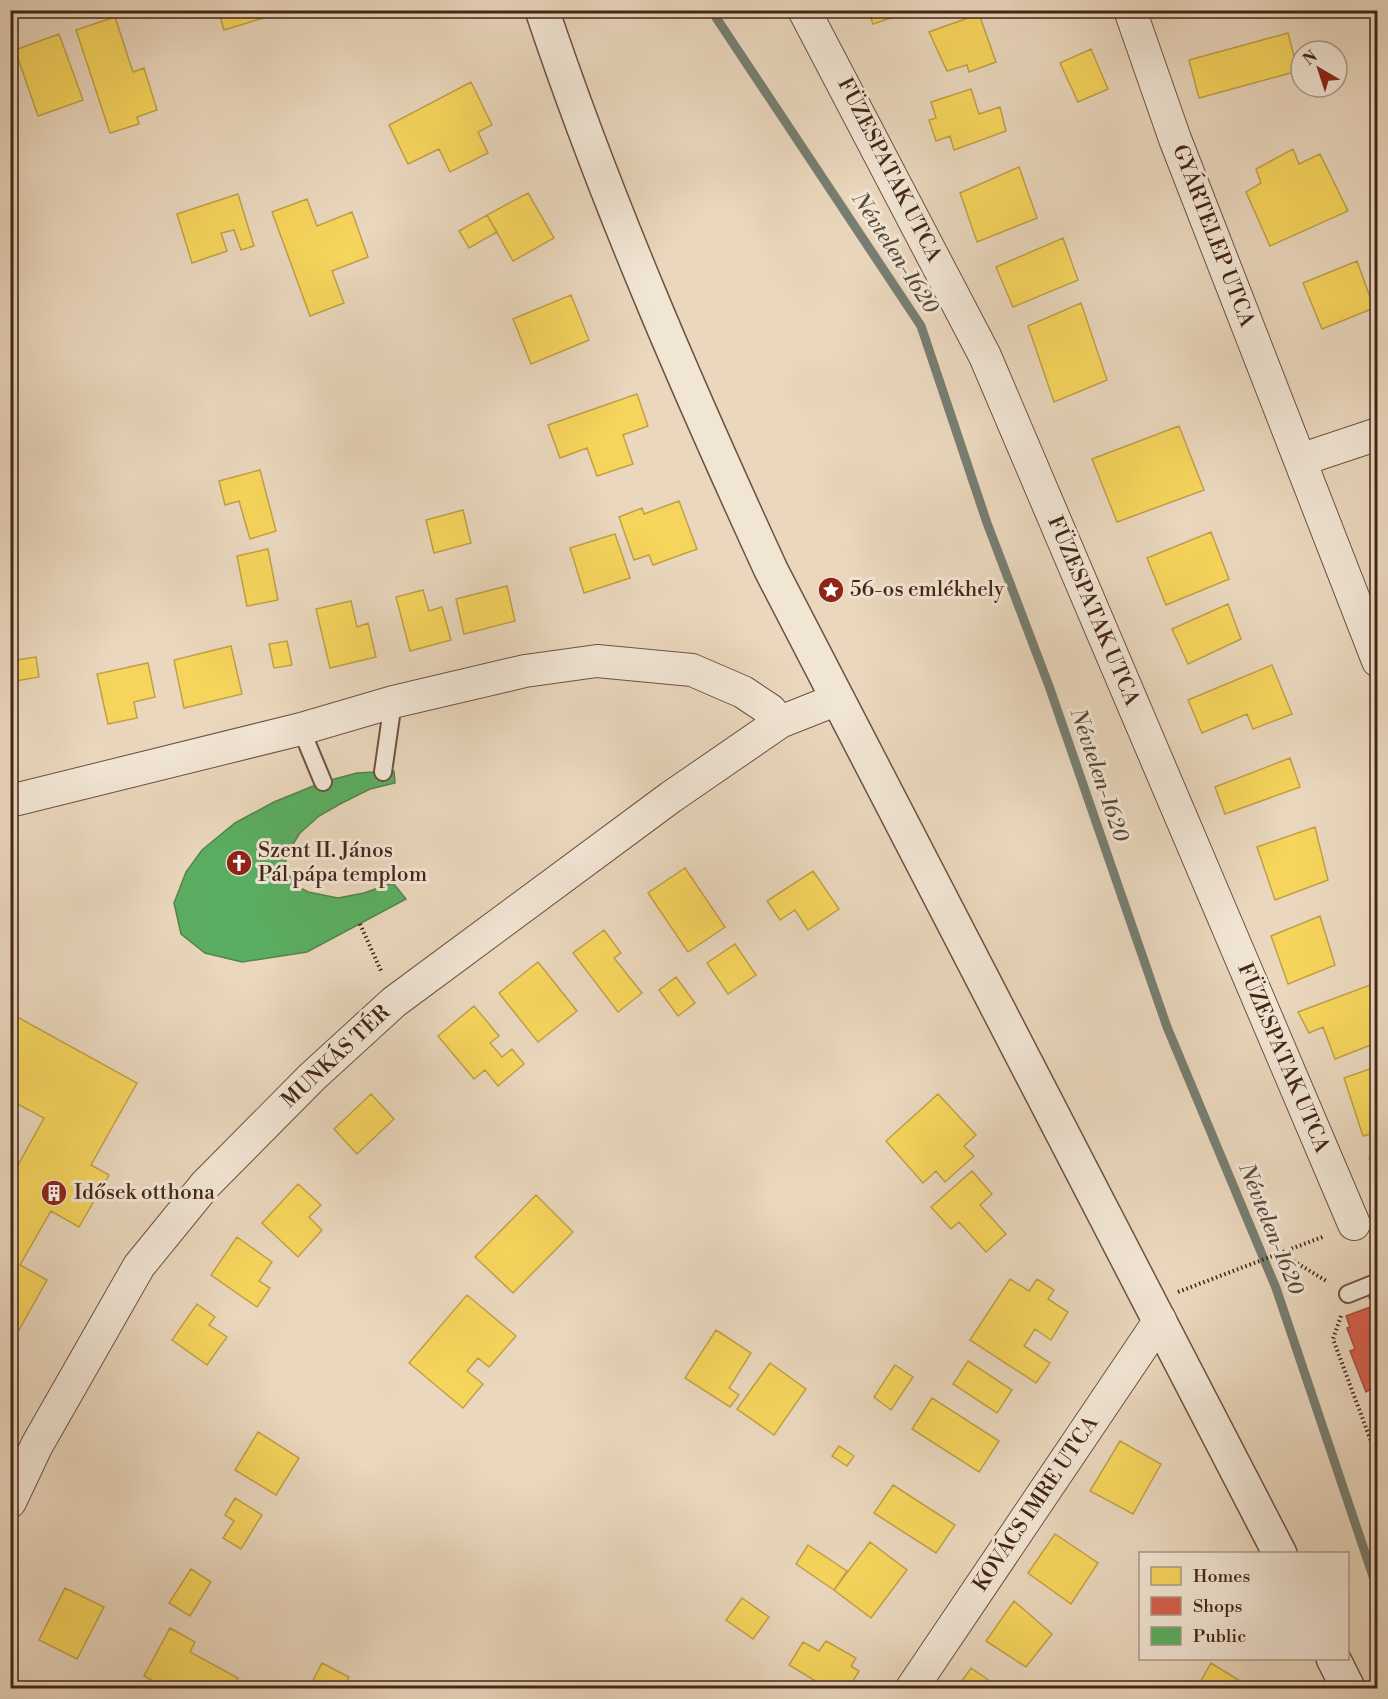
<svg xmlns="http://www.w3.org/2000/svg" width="1388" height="1699" viewBox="0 0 1388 1699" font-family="'Libre Bodoni',serif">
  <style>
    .homes { fill: #f6d55c; stroke: #c1a047; stroke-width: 1.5 }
    .shops { fill: #d6604d; stroke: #aa4e3c; stroke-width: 1.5 }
    .public { fill: #5aae61; stroke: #54854a; stroke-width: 1.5 }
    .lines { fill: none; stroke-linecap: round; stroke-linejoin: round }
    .stream { stroke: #777e72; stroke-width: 9 }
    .service-casing { stroke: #6e5240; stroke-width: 20 }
    .minor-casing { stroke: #6e5240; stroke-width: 34 }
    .tertiary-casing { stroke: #6e5240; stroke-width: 36 }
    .path { stroke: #452516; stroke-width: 4; stroke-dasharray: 1.5 3; stroke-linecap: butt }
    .service { stroke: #f1e5d4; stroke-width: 16 }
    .minor { stroke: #f1e5d4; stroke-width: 32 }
    .tertiary { stroke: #f1e5d4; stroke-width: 33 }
    .labels { text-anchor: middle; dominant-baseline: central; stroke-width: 6; stroke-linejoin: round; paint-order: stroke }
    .street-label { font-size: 21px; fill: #452516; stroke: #f1e5d4 }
    .poi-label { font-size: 21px; fill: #452516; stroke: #f1e5d4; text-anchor: start }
    .water-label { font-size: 22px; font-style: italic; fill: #5a4a3c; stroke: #f1e5d4 }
  </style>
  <rect width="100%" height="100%" fill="#ead7bd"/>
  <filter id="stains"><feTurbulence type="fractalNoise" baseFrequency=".00333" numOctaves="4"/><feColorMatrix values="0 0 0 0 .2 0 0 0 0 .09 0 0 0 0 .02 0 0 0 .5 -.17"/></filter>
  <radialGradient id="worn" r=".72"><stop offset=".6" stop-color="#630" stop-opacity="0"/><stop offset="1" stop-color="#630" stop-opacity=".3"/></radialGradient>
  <path class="homes" d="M218,10h72l-66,20z
    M868,10h46l-41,14z
    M979,14l17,48 -27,10 -2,-7 -20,6 -18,-39z
    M115,17l18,55 11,-4 13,42 -20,7 2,7 -29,9 -34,-103z
    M1288,33l10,38 -99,27 -10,-38z
    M59,34l24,66 -45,16 -23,-66z
    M1091,49l17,40 -30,13 -18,-39z
    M471,82l21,43 -14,7 10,21 -38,19 -11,-23 -31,15 -19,-39z
    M971,89l8,25 21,-7 6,24 -52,19 -4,-14 -14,5 -7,-21 7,-2 -5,-16z
    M1293,149l6,15 21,-10 28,57 -78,35 -24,-54 15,-9 -5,-14z
    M1019,167l18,51 -60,24 -17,-49z
    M528,193l26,45 -41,23 -26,-46z
    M238,194l16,52 -13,4 -7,-20 -13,3 6,18 -35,12 -15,-49z
    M307,199l10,27 35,-14 16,45 -36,14 12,32 -34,13 -38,-104z
    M487,215l10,17 -28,16 -10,-17z
    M1063,238l15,42 -65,27 -17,-40z
    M1357,261l17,47 -52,21 -19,-46z
    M571,295l18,45 -58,24 -18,-45z
    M1081,303l26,77 -53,22 -26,-76z
    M637,394l11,32 -25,9 10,29 -36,12 -10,-28 -27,10 -12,-33z
    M1179,426l25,64 -87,32 -25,-63z
    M260,470l16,61 -26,8 -11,-38 -14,4 -6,-24z
    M679,501l18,48 -44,16 -4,-10 -15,5 -15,-43 23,-9 2,6z
    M463,510l8,33 -37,10 -8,-33z
    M1211,532l18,47 -63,26 -19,-47z
    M615,534l15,44 -46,15 -14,-45z
    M268,549l10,51 -31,6 -10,-50z
    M507,586l8,35 -51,13 -8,-35z
    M423,590l6,21 13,-4 9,33 -41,11 -14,-54z
    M351,601l6,26 11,-4 8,34 -46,11 -14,-59z
    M1228,604l13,35 -53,25 -16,-35z
    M287,641l5,24 -18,3 -5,-24z
    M231,646l11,48 -58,14 -10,-48z
    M36,657l3,20 -29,5v-21z
    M148,663l7,34 -21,5 3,16 -29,6 -11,-50z
    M1272,665l20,49 -39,15 -6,-15 -45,19 -14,-33z
    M11,700l5,38 -6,1v-39z
    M1290,758l10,29 -75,27 -10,-27z
    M1315,827l13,53 -53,20 -18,-53z
    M685,868l40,59 -37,25 -40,-59z
    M813,871l26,38 -31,21 -13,-20 -15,10 -13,-19z
    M1320,916l15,49 -47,19 -17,-48z
    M604,930l17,23 -7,5 28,35 -24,19 -45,-59z
    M735,944l21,31 -28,19 -21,-31z
    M538,962l39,49 -39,31 -39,-49z
    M676,977l19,26 -17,13 -19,-26z
    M1378,982v38l-8,3 6,20 -41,16 -12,-32 -14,6 -11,-21z
    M474,1006l25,30 -9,7 12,14 10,-8 12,15 -26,22 -13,-16 -11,9 -36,-43z
    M10,1013l127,70 -46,82 18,10 -30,52 -28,-16 -31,54 27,15 -37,66v-185l8,4 26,-47 -34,-18z
    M1378,1066v66l-15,4 -19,-58z
    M371,1094l23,25 -37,35 -23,-25z
    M938,1094l38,41 -12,11 10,10 -29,26 -9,-11 -13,12 -37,-42z
    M1378,1154v28l-9,-24z
    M972,1171l20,23 -12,11 26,29 -20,18 -27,-30 -8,7 -20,-22z
    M298,1184l23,21 -12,12 13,13 -24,27 -36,-34z
    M536,1195l37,37 -60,61 -38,-36z
    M237,1237l35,25 -13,19 11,7 -13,19 -46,-32z
    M1010,1279l19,12 8,-12 17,11 -6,9 20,13 -17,28 -16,-11 -11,17 26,17 -14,20 -66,-43z
    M467,1295l49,41 -27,31 -11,-9 -11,13 16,13 -20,24 -54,-45z
    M197,1304l18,13 -6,8 18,12 -20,28 -35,-25z
    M716,1330l35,23 -22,35 10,7 -9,12 -45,-29z
    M968,1361l44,29 -15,23 -44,-29z
    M770,1363l36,26 -32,46 -37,-26z
    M895,1365l18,12 -22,33 -17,-13z
    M932,1398l67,43 -20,31 -67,-43z
    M258,1432l41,26 -23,37 -41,-25z
    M1120,1441l41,23 -28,50 -43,-23z
    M839,1446l15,10 -7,10 -15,-10z
    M893,1485l62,40 -19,28 -62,-40z
    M235,1498l27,17 -21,34 -18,-11 11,-17 -9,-6z
    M1055,1534l43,29 -27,41 -43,-31z
    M870,1542l37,28 -36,48 -37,-28z
    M808,1545l39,26 -13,19 -38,-26z
    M191,1569l20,13 -21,34 -21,-13z
    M65,1588l39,19 -27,52 -38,-19z
    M742,1598l27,19 -16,22 -27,-19z
    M1014,1601l38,33 -26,33 -40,-26z
    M170,1628l25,14 -5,10 48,26 -6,10h-66l-22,-12z
    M826,1641l30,17 -5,8 8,5 -10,17h-22l-38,-23 14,-23 16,9z
    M322,1663l27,14 -6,11h-34z
    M1211,1663l37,23 -2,2h-49z
    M971,1668l29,20h-43z"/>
  <path class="shops" d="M1378,1294v111l-7,-16 -5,3 -16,-41 5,-2 -8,-21 3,-1 -4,-11 27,-10 -4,-9z"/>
  <path class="public" d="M394,771l1,12 -25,6 -30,15 -21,12 -19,17 -14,22v16l9,14 13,7 30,6 26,-5 29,-10 13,16 -99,53 -65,10 -37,-9 -24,-19 -7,-31 12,-31 16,-22 33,-27 39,-21 49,-20 34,-9z"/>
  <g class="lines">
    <path class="stream" d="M711,10l210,316 66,197 62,163 118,341 109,261 102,303"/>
    <g class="service-casing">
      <path id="service" d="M301,729l22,53
        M383,772l10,-70
        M1348,1294l30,-12"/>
    </g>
    <g class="minor-casing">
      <path id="minor" d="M804,10l181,346 369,868
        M1130,10l45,129 203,522
        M1300,460l78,-26
        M10,801l291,-72 92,-27 132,-31 72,-10 95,9 51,22 27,18 10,12
        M10,1502l27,-57 102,-179 66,-81 107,-108 82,-75 277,-205 109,-75 58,-23
        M912,1688l248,-368"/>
    </g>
    <g class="tertiary-casing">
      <path id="tertiary" d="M542,10c64,191 145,377 229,560l509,984
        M1333,1658l15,30"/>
    </g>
    <path class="path" d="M360,924l22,49
      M1282,1254l46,28
      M1178,1292l147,-56
      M1341,1316l-8,23 45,121"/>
    <use href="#service" class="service"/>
    <use href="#minor" class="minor"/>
    <use href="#tertiary" class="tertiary"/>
  </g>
  <defs>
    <g id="sight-disc" transform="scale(1.35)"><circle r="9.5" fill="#8f2418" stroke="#f1e5d4"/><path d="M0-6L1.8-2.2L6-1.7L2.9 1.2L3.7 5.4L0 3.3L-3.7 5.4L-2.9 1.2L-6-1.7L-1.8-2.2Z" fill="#fff"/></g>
    <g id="church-disc" transform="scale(1.35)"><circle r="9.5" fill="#8f2418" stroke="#f1e5d4"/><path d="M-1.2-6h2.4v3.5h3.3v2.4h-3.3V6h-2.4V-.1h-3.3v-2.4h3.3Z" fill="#fff"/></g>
    <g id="building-disc" transform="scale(1.35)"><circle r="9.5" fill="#8f2418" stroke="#f1e5d4"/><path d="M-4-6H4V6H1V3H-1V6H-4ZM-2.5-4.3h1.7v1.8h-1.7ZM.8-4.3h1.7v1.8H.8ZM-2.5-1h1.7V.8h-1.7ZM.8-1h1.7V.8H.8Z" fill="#fff"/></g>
  </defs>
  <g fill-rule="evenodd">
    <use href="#sight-disc" x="831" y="590"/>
    <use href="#church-disc" x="239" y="863"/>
    <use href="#building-disc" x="54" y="1193"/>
  </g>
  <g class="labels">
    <g class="street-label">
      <text transform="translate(889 170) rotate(63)">FÜZESPATAK UTCA</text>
      <text transform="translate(1213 236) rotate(69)">GYÁRTELEP UTCA</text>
      <text transform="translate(1093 611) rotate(67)">FÜZESPATAK UTCA</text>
      <text transform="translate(336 1057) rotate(-43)">MUNKÁS TÉR</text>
      <text transform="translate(1283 1058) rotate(67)">FÜZESPATAK UTCA</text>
      <text transform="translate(1036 1504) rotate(-56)">KOVÁCS IMRE UTCA</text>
    </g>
    <g class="poi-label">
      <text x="850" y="590">56-os emlékhely</text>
      <text x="258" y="851">Szent II. János<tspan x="258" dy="24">Pál pápa templom</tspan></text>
      <text x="74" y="1193">Idősek otthona</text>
    </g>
    <g class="water-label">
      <text transform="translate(895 253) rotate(57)">Névtelen-1620</text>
      <text transform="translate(1099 775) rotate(71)">Névtelen-1620</text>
      <text transform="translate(1271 1229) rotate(68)">Névtelen-1620</text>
    </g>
  </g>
  <rect width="1388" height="1699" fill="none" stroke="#ead7bd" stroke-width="36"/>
  <rect x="12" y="12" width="1364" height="1675" fill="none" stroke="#452516" stroke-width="3"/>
  <rect x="18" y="18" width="1352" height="1663" fill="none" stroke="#452516" stroke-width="1.5"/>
  <rect x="1139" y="1552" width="210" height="108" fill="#f1e5d4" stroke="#ac9888" stroke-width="1.5"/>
  <rect x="1151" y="1567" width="30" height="18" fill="#f6d55c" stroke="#ac9888" stroke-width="1.5"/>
  <text x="1193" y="1582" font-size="18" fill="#452516">Homes</text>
  <rect x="1151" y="1597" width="30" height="18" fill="#d6604d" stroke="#ac9888" stroke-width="1.5"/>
  <text x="1193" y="1612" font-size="18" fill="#452516">Shops</text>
  <rect x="1151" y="1627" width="30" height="18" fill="#5aae61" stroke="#ac9888" stroke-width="1.5"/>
  <text x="1193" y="1642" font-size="18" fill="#452516">Public</text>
  <g transform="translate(1319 69) rotate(321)"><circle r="28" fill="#f1e5d4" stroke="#ac9888" stroke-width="1.5"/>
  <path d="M0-4.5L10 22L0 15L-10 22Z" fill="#8f2418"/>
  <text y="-9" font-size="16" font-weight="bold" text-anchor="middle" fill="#452516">N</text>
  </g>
  <rect width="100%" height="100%" filter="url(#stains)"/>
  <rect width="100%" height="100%" fill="url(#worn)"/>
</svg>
